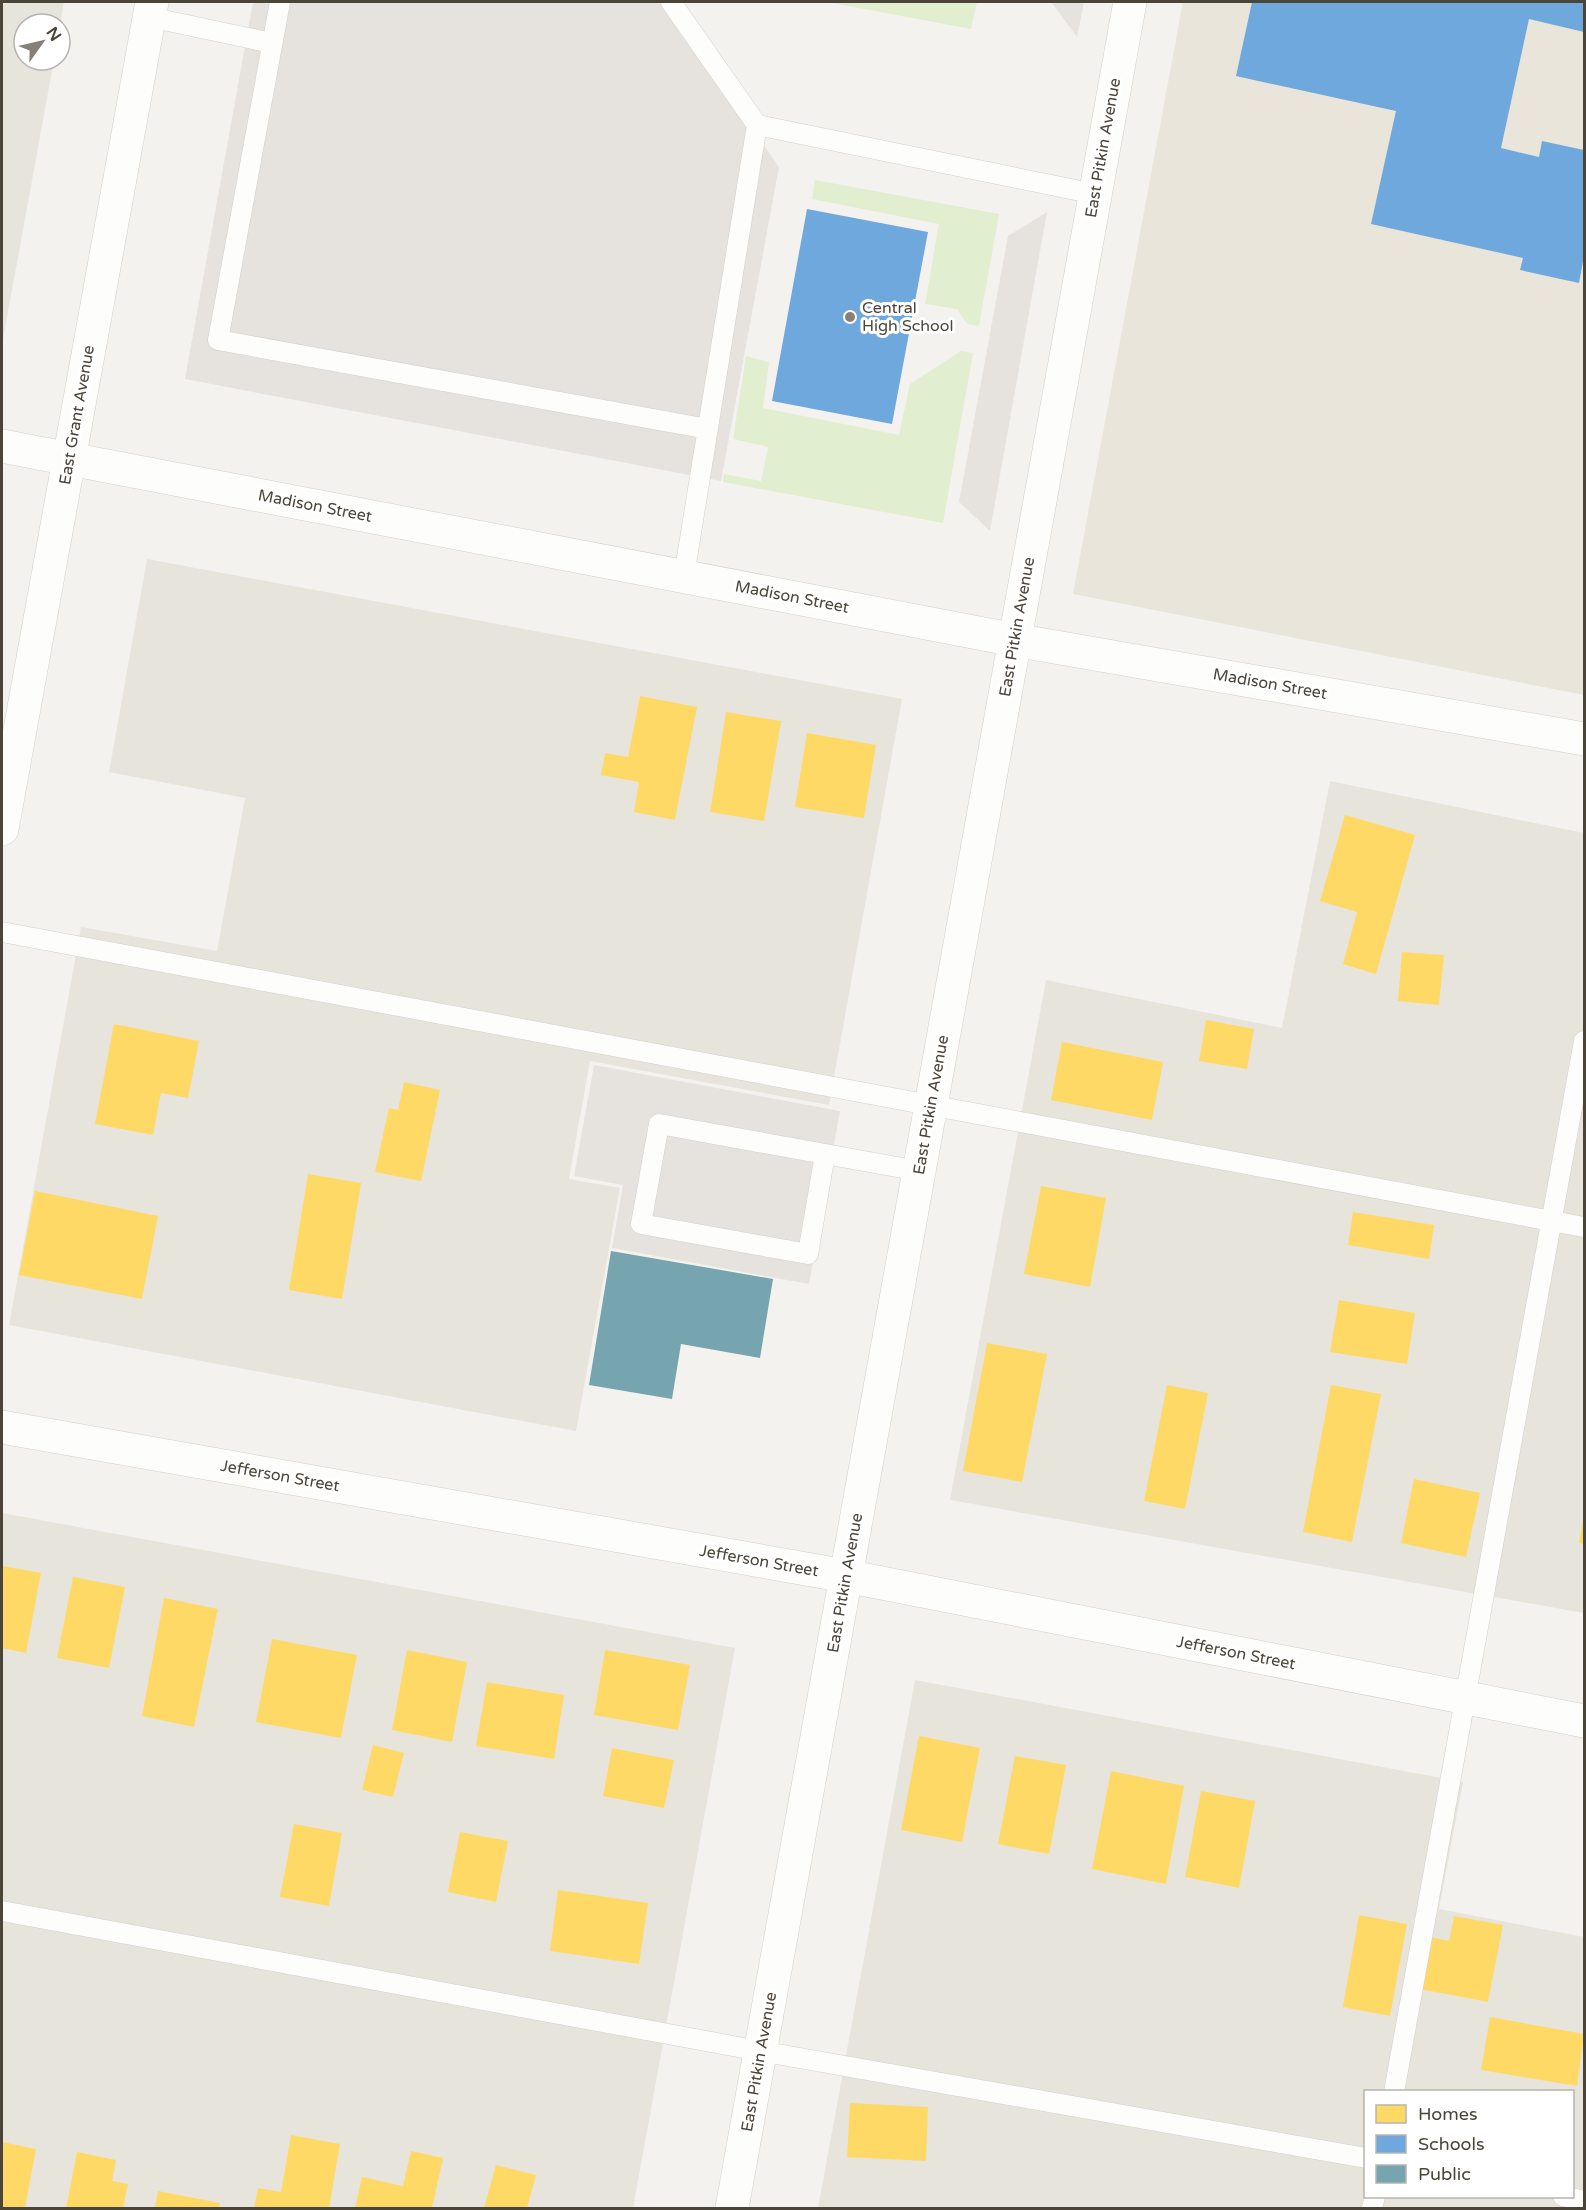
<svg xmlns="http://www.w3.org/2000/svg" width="1586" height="2210" viewBox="0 0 1586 2210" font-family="'Varela Round',sans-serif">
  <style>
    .residential { fill: #e7e4dc; fill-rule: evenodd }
    .education { fill: #eae5da }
    .green { fill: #e1eecf }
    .parking { fill: #e6e3df }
    .homes { fill: #ffd966 }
    .schools { fill: #6fa8dc }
    .public { fill: #76a5af }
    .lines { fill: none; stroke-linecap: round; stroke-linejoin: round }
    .service-casing { stroke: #d2d0cb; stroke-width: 21 }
    .minor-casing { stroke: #d2d0cb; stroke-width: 34 }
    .service { stroke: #fdfdfc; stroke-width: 20 }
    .minor { stroke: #fdfdfc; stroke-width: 33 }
    .poi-dot { fill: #868178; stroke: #fff; stroke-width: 2 }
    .labels { text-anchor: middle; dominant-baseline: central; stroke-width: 6; stroke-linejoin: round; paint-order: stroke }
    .street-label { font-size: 16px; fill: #4b4439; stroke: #fff }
    .poi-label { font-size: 16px; fill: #4b4439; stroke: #fff; text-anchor: start }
  </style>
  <rect width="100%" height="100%" fill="#f4f2ee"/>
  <path class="residential" d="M2,2h62l-4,23 -36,-1v36h30l-52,285z
    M147,559l755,140 -73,406 -239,-44 -21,118 51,9 -44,243 -567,-106 72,-398 136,24 28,-153 -136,-26z
    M1330,781l254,52v780l-634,-113 96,-520 236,48z
    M2,1513l733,135 -102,560h-631z
    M915,1680l548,102 -24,127 145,28v271h-766zM1366,2092h206v104h-206z"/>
  <path class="education" d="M1183,2h401v693l-511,-101z"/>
  <path class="green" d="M827,2h150l-6,27z
    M815,180l184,34 -20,112 -12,-2 -10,-15 -32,-5 14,-80 -127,-25z
    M961,351l12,2 -30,170 -220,-41 1,-8 37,7 7,-34 -35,-8 13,-83 23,6 -6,46 136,27 11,-51z"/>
  <path class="parking" d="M253,2h411l115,165 -58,314 -536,-102z
    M1052,2h32l-7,35 -25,-34z
    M1047,212l-57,319 -31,-29 49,-266z
    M594,1065l246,46 -31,173 -197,-36 11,-63 -49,-9z"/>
  <path class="homes" d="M640,696l57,11 -22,113 -41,-8 5,-30 -38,-7 4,-22 23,4z
    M726,712l55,9 -17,100 -54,-9z
    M807,733l69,12 -12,73 -69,-11z
    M1345,815l70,20 -39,139 -33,-10 14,-52 -37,-11z
    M1402,952l42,3 -5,50 -41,-4z
    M1206,1020l48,9 -7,40 -48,-8z
    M114,1024l85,17 -11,57 -27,-5 -8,42 -58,-11z
    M1062,1042l101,20 -11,58 -101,-20z
    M404,1082l36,8 -19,91 -46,-9 14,-64 9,2z
    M308,1174l53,9 -19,116 -53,-9z
    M1041,1186l65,12 -16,89 -66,-13z
    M35,1191l123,25 -16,83 -123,-24z
    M1353,1212l81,13 -5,34 -81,-14z
    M1339,1300l76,13 -8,51 -77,-12z
    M987,1343l60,11 -25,128 -59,-11z
    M1167,1385l41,8 -23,116 -41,-8z
    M1331,1385l50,9 -29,148 -49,-10z
    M1414,1479l66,14 -14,64 -65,-14z
    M1583,1519l1,1v24l-5,-1z
    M2,1566l39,7 -15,80 -24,-5z
    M73,1577l52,10 -16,81 -52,-10z
    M164,1598l54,11 -24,118 -52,-11z
    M272,1639l85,16 -16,83 -85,-16z
    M407,1650l60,12 -15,80 -60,-12z
    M605,1650l85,15 -12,65 -84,-15z
    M487,1682l77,13 -10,64 -78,-13z
    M919,1736l61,12 -18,94 -61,-12z
    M373,1745l31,8 -11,44 -31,-7z
    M612,1748l62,12 -10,48 -61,-12z
    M1015,1756l51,9 -17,89 -51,-10z
    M1111,1771l73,15 -18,98 -74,-15z
    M1201,1791l54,10 -16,87 -54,-11z
    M294,1824l48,9 -13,73 -49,-9z
    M460,1832l48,9 -12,61 -48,-10z
    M558,1890l90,13 -9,61 -89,-13z
    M1359,1915l48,9 -17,92 -47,-9z
    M1454,1916l49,9 -15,77 -68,-13 10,-52 19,4z
    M1490,2017l94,17 -7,52 -96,-16z
    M850,2103l78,4 -2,54 -79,-4z
    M291,2135l49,9 -11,64h-75l4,-20 23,4z
    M2,2142l34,7 -11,59h-23z
    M411,2151l32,7 -11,50h-77l7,-31 41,9z
    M77,2152l39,8 -4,21 16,3 -5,24h-57z
    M496,2165l40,10 -9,33h-43z
    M158,2191l62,12 -1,5h-64z"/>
  <path class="schools" d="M1252,2h332v30l-55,-13 -28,129 38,9 3,-16 42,9v106l-5,27 -59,-13 3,-12 -152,-34 25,-113 -160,-35z
    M807,209l121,23 -36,192 -120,-23z"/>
  <path class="public" d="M611,1251l162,28 -13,79 -79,-14 -9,55 -83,-14z"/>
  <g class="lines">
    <g class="service-casing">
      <path id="service" d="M280,2l-62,338 490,89
        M671,2l86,123
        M149,17l123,26
        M684,576l73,-451 338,69
        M2,932l1582,295
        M825,1154l-17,100 -167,-30 18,-100 260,47
        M2,1911l758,140 606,107
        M1394,2092l190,-1051
        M1563,2196l21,5
        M1372,2208l3,-12"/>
    </g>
    <g class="minor-casing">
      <path id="minor" d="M2,446l1013,194 569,99
        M2,829l150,-827
        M2,1427l844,149 738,145
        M732,2208l398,-2206"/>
    </g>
    <use href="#service" class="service"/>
    <use href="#minor" class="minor"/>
  </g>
  <circle class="poi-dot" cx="850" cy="317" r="6"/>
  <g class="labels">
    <g class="street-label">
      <text transform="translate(1103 148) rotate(-80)">East Pitkin Avenue</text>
      <text transform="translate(77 415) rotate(-80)">East Grant Avenue</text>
      <text transform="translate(315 506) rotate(11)">Madison Street</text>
      <text transform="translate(792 597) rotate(11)">Madison Street</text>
      <text transform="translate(1017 627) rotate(-80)">East Pitkin Avenue</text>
      <text transform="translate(1270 684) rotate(10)">Madison Street</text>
      <text transform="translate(931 1105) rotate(-80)">East Pitkin Avenue</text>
      <text transform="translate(280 1476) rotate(10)">Jefferson Street</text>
      <text transform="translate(759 1561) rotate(10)">Jefferson Street</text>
      <text transform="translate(845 1583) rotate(-80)">East Pitkin Avenue</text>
      <text transform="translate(1236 1653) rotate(11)">Jefferson Street</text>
      <text transform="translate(759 2062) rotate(-80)">East Pitkin Avenue</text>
    </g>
    <g class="poi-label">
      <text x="862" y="308">Central<tspan x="862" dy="18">High School</tspan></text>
    </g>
  </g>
  <rect width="1586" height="2210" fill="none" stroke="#4b4439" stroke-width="6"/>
  <rect x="1364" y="2090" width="210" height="108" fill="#ffffff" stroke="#b7b4b0" stroke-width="1.5"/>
  <rect x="1376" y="2105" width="30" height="18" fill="#ffd966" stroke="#b7b4b0" stroke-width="1.5"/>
  <text x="1418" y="2120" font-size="18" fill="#4b4439">Homes</text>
  <rect x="1376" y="2135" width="30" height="18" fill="#6fa8dc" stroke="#b7b4b0" stroke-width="1.5"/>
  <text x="1418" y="2150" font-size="18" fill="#4b4439">Schools</text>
  <rect x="1376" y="2165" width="30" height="18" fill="#76a5af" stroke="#b7b4b0" stroke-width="1.5"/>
  <text x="1418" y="2180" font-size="18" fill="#4b4439">Public</text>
  <g transform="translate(42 42) rotate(56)"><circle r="28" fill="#ffffff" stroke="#b7b4b0" stroke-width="1.5"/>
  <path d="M0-4.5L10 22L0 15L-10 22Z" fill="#868178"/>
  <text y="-9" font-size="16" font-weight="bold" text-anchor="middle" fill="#4b4439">N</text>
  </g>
</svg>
